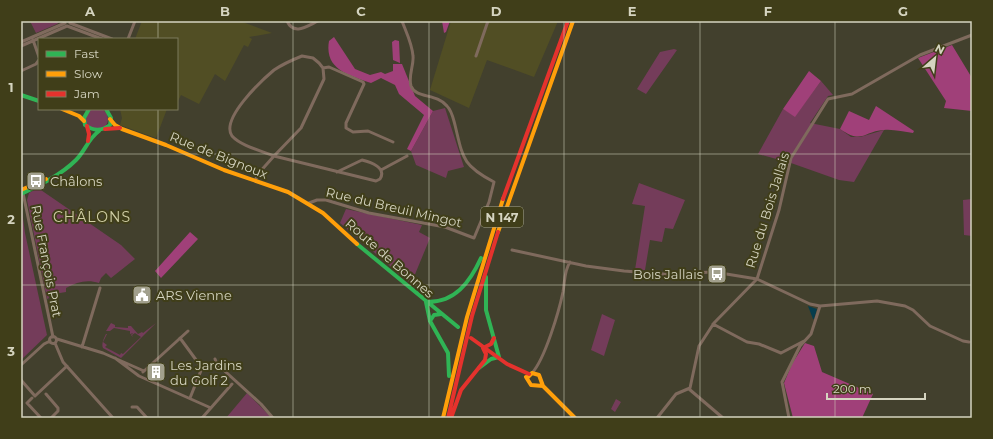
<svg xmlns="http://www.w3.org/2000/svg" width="993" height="439" viewBox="0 0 993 439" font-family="Montserrat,sans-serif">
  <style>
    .built { fill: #514e24 }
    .green { fill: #743c5a }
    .forest { fill: #a04079 }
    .water { fill: #063d4d }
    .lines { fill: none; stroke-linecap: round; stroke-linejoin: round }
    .street { stroke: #7f6a5d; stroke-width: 3 }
    .fast { stroke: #30b455; stroke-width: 4 }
    .slow { stroke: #ff9f0a; stroke-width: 4 }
    .jam { stroke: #e5322d; stroke-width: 4 }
    .grid { fill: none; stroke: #d5d4c0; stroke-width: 1; stroke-opacity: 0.55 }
    .labels { text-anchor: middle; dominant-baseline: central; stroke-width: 4; stroke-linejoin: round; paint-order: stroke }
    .shield { fill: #403e19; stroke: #a8a78e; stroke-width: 1 }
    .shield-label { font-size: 12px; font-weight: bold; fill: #d5d4c0 }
    .street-label { font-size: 13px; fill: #d5d4c0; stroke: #403e19 }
    .poi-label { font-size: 13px; fill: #d5d4c0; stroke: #403e19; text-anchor: start }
    .neighbourhood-label { font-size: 14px; letter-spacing: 1px; fill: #d1cfa6; stroke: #403e19 }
    .neatline { fill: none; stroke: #d5d4c0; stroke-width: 1.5 }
    .grid-label { font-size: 13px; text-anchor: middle; font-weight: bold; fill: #d5d4c0 }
  </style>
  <rect width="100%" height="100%" fill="#42402d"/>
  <path class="built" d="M142,21h98l32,12 -23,4 3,2 -4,8 -4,-2 -19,36 -10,-7 -16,30 -18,-9 -4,8v-64h-42z
    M451,21h107l-24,56 -47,-17 -18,48 -39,-18z
    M120,109h47l-11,29 -36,-13 2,-7z"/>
  <path class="green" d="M30,21h30l-3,3 -21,9z
    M674,49l3,1 -31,44 -9,-5 23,-37z
    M821,81l12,14 -5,1 -18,27 30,6 11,8h9l24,-7 -30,52 -15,-2 -48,-17 -33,-9 25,-45 12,7z
    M445,108l19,59 -16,4 -2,7 -30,-13 -5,-14 22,-40z
    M86 119a11 11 0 1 1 22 0a11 11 0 1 1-22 0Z
    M639,183l46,17 -12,29 -8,-1 -3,14 -12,-2 -5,30h-10l10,-64 -13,-2z
    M38,188l83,57 14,14 -24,19 -5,-5 -5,5 -2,5c-12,-4 -22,-1 -33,5v4l-18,3 1,3 -2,1 -20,-99 2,-7z
    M972,199v37l-8,-1 -1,-35z
    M21,204l4,29 22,102 -26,25z
    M346,209l76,16 -3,7 11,6 -19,46 -71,-61z
    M602,314l13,6 -11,36 -13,-6z
    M111,323l4,2v2l13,1v-2h3l7,8 4,-2 1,1 13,-10 -35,35 -18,-10c-2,-4 1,-10 3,-14h4h-3l-4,8 4,3 -2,2 15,8 1,-2 2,1 18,-17 -6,-4 -3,2 1,2 -2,-2 2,-2 -3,1v-3l-16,-3 -4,3h-4z
    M247,393l25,25h-46z
    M616,399l5,3 -6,10 -4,-3z"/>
  <path class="forest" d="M442,21h8l-4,11 -2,1z
    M334,37l21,32 15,6 11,-3 4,2 8,-3v-7h9l13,32 18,15 -22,40 -4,-2 17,-34 -25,-21 -4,-9 -14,-7 -10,5c-21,-8 -47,-13 -42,-42z
    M395,40l4,1 1,22 -7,-3 -1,-18z
    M952,45l20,33v33l-28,-3 2,-7 -28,-43z
    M809,71l12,10 -26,36 -12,-8z
    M876,106l38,25 -1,2c-9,-1 -20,-4 -29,-3 -21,1 -21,15 -44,-1l9,-18 20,9z
    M190,232l8,7 -37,39 -6,-7z
    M805,343l9,3 8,26 51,22 -11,24h-69l-9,-35 8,-19z"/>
  <path class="water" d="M808,306l9,3 -3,10h-1z"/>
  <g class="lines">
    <path class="street" d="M287,21c7,15 20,5 31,0
      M70,23l42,16
      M67,26l35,13
      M128,39l7,-18
      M33,40l6,17
      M21,42l44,-19
      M21,46l46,-20
      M302,56l11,2 6,5 4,5 1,11 -23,49 -27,28c-12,-5 -33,-10 -42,-20 -12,-17 30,-56 42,-66 9,-6 18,-10 28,-14z
      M476,56l12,-35
      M323,68l6,-1 34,15 1,2 -18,39v5l7,4 15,-1 25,11
      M21,71l15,-7 3,-4
      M381,170l26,-14
      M255,181l3,-7 16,-18 102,25 4,-2c7,-11 -9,-17 -18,-19l-25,12
      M23,193l30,144
      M309,203l8,-3h9l43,13 76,14 29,11 15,-36 5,-20c-32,-17 -31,-24 -39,-57 -2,-7 -3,-14 -8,-19 -10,-13 -31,-7 -36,-20 -3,-10 3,-21 2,-30 -1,-13 -7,-24 -11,-35
      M512,250l74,16 38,5 40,3 50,-2 43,7 53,25 10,2 57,-5 28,5 8,4 17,16 33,15 6,1
      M713,324l34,18 12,2 22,9 23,-12
      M49.5 340a3.5 3.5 0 1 1 7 0a3.5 3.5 0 1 1-7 0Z
      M180,338l22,30 -12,30
      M57,339l46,14 41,18
      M55,343l8,19 50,56
      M82,347l18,-59
      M115,358l24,18 72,32
      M215,359l2,5 44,40 12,14
      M21,365l23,-21 6,-3
      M143,372l45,-41
      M532,373c13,-14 27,-62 31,-81 2,-11 1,-21 7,-30
      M21,380l14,16 32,-30
      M689,389l34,29
      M46,394l12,14v3l-7,7
      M32,398l-5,5 14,15
      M132,407h5l10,11
      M202,418l30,-34
      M657,418l19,-24 14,-6 9,-42 15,-23 43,-44 22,-69 12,-52 37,-59 24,-5 68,-39 52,-20
      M789,418l-7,-36 18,-36 11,-12 9,-28"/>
    <path class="fast" d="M21,95l18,6
      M89,109l-5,9 1,7c8,6 17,6 25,0l1,-7 -5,-9
      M21,194c19,-9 40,-19 55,-34 9,-9 12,-21 23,-29
      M357,244l101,83
      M430,321l4,-6 7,-1
      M479,368l12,-9 8,-2 -13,-47v-33
      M449,376l-1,-23 -18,-32 -4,-19c29,1 44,-20 55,-44"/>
    <path class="slow" d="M62,109l17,7 5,5
      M110,119l5,6 7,4 44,16 58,25 64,22 35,21 34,31
      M21,190l25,-11
      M498,232l75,-211
      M526,377l5,8 12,1
      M527,378l5,-5 7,2 4,11 32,32
      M443,418l24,-101 36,-118"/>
    <path class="jam" d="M87,126l2,8 -1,7
      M105,129l15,-1
      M503,199l65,-178
      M471,338l36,26 22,10
      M448,418l24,-102 26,-84
      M451,418l10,-28 24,-30 1,-6 -3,-6 8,-4 3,-6"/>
  </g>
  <path class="grid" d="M158,21v18M293,21v397M429,21v397M564,21v397M700,21v397M835,21v397M158,109v309M21,154h951M21,285h951"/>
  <defs>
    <g id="bus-square" transform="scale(1)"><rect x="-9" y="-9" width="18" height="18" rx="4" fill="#a2a08d" stroke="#403e19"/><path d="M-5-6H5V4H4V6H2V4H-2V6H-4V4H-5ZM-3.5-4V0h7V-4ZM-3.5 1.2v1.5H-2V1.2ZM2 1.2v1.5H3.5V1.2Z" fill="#fff"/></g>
    <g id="civic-square" transform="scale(1)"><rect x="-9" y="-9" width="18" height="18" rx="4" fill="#a2a08d" stroke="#403e19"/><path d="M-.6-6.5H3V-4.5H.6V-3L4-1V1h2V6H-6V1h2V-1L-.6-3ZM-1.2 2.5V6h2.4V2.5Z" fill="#fff"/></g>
    <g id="building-square" transform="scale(1)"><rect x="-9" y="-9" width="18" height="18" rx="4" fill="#a2a08d" stroke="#403e19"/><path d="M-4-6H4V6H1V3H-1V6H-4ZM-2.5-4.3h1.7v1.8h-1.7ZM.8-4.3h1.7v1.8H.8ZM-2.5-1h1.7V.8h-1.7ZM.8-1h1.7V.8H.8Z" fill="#fff"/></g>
  </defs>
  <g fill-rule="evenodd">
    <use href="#bus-square" x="36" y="181"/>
    <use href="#bus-square" x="717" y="274"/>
    <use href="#civic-square" x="142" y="295"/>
    <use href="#building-square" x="156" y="372"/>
  </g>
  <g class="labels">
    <rect class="shield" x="481" y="207" width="42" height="20" rx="3"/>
    <g class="shield-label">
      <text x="502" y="217">N 147</text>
    </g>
    <g class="street-label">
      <text transform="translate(219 155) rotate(22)">Rue de Bignoux</text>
      <text transform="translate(394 207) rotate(13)">Rue du Breuil Mingot</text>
      <text transform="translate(767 210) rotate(-73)">Rue du Bois Jallais</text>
      <text transform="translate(390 258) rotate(41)">Route de Bonnes</text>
      <text transform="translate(47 261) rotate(79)">Rue François Prat</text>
    </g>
    <g class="poi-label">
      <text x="50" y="181">Châlons</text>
      <text x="703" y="274" text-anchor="end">Bois Jallais</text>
      <text x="156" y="295">ARS Vienne</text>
      <text x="170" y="365">Les Jardins<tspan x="170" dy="15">du Golf 2</tspan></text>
    </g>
    <g class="neighbourhood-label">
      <text x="92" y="217">CHÂLONS</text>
    </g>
  </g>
  <rect width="993" height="439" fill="none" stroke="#403e19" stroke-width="44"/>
  <rect x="38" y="38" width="140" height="72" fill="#403e19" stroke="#7c7a5c"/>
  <rect x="46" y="51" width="20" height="6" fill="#30b455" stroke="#7c7a5c"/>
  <text x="74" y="58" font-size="12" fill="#d5d4c0">Fast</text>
  <rect x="46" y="71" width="20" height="6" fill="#ff9f0a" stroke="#7c7a5c"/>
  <text x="74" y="78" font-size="12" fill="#d5d4c0">Slow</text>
  <rect x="46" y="91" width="20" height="6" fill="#e5322d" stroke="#7c7a5c"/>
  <text x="74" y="98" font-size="12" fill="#d5d4c0">Jam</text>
  <g transform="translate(935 58) rotate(28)" stroke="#403e19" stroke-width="3" paint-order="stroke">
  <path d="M0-3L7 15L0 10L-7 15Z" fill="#d5d4c0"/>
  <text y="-6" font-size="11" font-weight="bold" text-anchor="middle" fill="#d5d4c0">N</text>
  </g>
  <path d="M827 393v6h98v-6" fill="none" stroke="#d5d4c0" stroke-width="2"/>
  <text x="833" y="393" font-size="12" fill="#d5d4c0" stroke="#403e19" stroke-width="3" paint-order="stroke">200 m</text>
  <rect x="22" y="22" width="949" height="395" class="neatline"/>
  <g class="grid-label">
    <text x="90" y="16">A</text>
    <text x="225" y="16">B</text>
    <text x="361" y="16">C</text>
    <text x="496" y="16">D</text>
    <text x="632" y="16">E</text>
    <text x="768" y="16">F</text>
    <text x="903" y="16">G</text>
    <text x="11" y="92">1</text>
    <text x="11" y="224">2</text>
    <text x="11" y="356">3</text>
  </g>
</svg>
